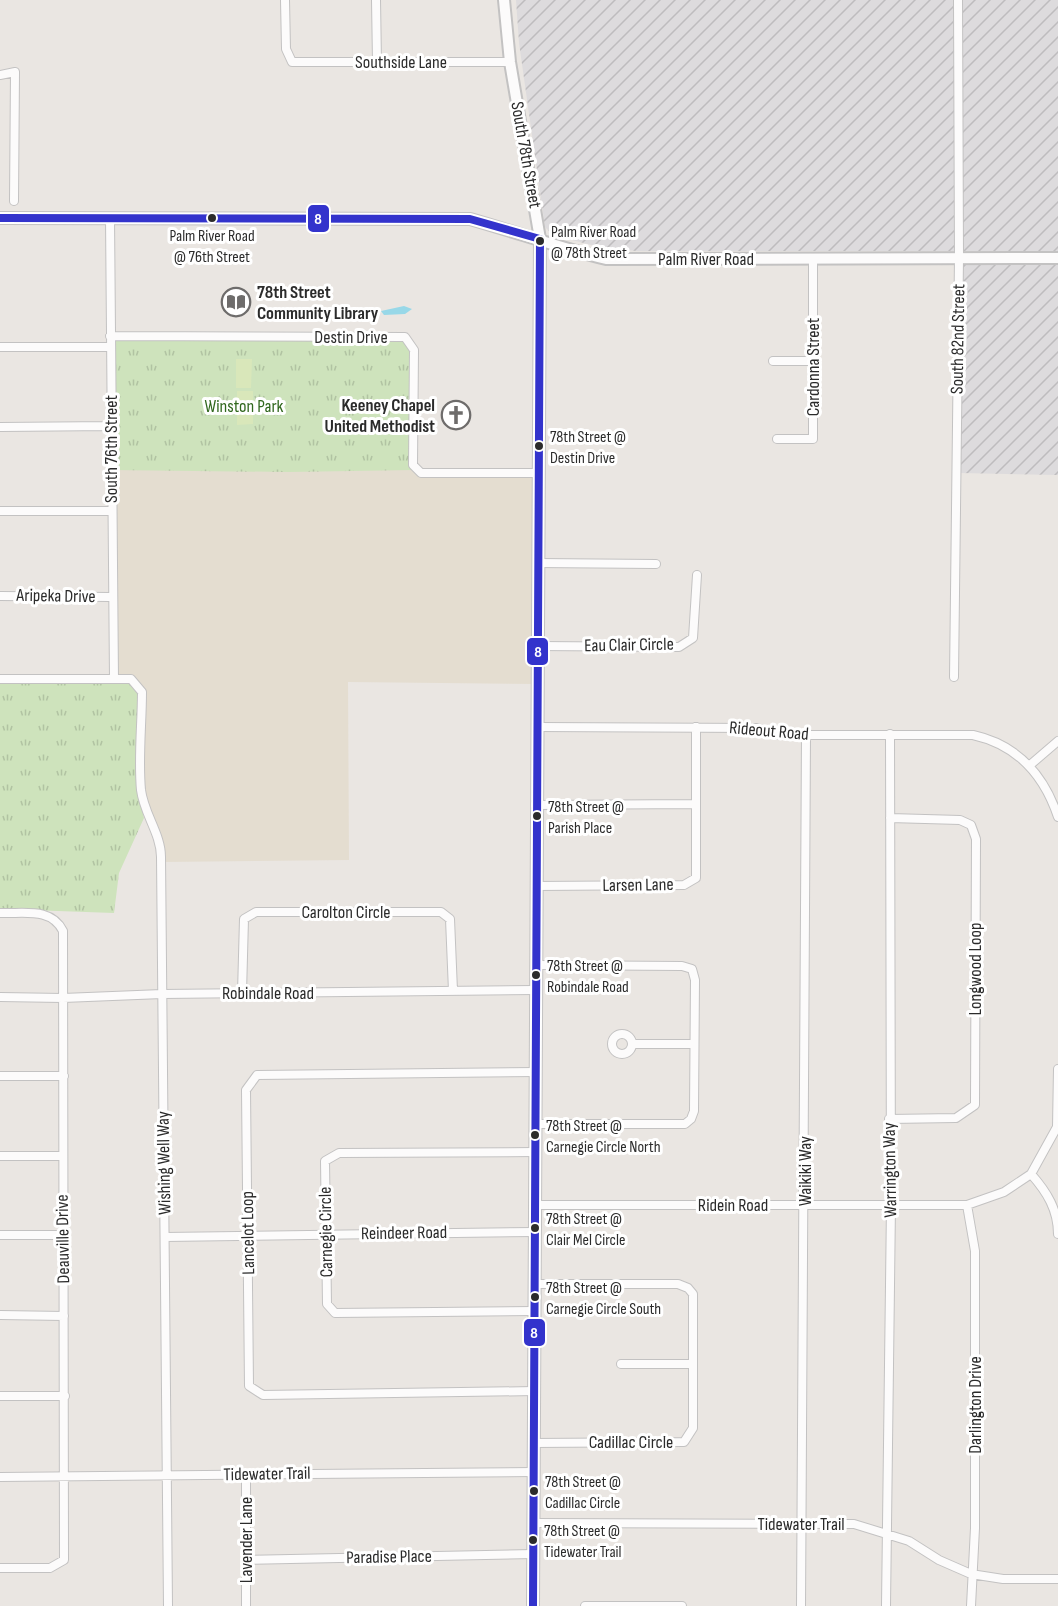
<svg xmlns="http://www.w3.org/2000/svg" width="1058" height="1606" viewBox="0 0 1058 1606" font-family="'Sofia Sans Condensed',sans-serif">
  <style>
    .industrial { fill: url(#industrial-furrows) }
    .education { fill: #e4ddd0 }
    .grass { fill: url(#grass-tufts) }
    .pitch { fill: #d9e7ba }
    .water { fill: #98d8e8 }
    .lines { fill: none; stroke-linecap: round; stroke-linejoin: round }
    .minor-casing { stroke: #c3c2c2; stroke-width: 10 }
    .tertiary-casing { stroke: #c3c2c2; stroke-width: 14 }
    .minor { stroke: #fcfbfb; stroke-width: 8 }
    .tertiary { stroke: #fcfbfb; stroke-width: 10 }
    .bus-1-casing { stroke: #fff; stroke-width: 12 }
    .bus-1 { stroke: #33c; stroke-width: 8 }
    .bus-dot { fill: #2b2b2b; stroke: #fff; stroke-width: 2 }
    .labels { text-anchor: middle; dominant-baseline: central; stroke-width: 6; stroke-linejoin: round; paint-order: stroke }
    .bus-label { font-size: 16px; fill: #2b2b2b; stroke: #fff; text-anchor: start }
    .street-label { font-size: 18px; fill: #2b2b2b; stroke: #fff }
    .poi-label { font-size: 18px; font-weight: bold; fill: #2b2b2b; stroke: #fff; text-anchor: start }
    .park-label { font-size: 18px; fill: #30671d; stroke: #fff }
    .line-badge { stroke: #fff; stroke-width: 2 }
    .badge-label { font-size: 16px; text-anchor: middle; font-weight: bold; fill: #fff }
  </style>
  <defs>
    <pattern id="industrial-furrows" width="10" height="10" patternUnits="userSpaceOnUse" patternTransform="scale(1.5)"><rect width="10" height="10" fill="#dddbdd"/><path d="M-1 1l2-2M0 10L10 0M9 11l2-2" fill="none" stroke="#bebcbe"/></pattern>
    <pattern id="grass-tufts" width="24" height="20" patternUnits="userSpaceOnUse" patternTransform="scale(1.5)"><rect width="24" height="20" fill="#cee3bc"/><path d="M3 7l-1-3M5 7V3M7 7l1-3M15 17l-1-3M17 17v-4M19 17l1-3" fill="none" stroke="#b1c3a2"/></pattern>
  </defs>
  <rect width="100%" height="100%" fill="#eae6e2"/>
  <path class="industrial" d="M516,0h542v251h-422l-41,-5 -42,-11 -8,-8 -26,-184z
    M963,262h95v213l-98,-2z"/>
  <path class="education" d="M413,465l8,8h116v211l-189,-2 1,178 -187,2 -21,-71 1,-99 -11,-13h-17l-3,-209z"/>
  <path class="grass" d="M111,339l298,3 5,128 -125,2 -179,-2z
    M0,683h129l9,11v97l6,27 -25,55 -5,40 -114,-4z"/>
  <path class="pitch" d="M236,359h16l-1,29h-15z
    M237,391h16v33l-16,1z"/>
  <path class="water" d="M404,306l8,3 -7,5 -21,1 -3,-4z"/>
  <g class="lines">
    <g class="minor-casing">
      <path id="minor" d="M285,0l1,49 6,13h218
        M376,0l1,62
        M0,75l15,-3 -1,129
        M110,218l4,461
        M110,336l295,1 9,13 -1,115 8,8h116
        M0,347h110
        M773,361h40
        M0,427l111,-1
        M777,439h36v-180
        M0,511h111
        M537,563l119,1
        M0,596l111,1
        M537,646l142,1 14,-9 4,-63
        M954,677l5,-419 -1,-258
        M0,679h131l11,13c0,32 -4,66 -1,98 3,24 20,44 20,67l7,749
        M537,727l220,1 22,7h194c45,10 71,40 85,82
        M1030,765l28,-24
        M535,805l161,-1
        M535,886l149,-1 12,-7v-151
        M0,913c24,1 51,-6 63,18l1,629 -14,8h-50
        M535,965l147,1 10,3 3,11 -1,131 -3,8 -6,5h-150
        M242,993l2,-74 12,-7h185l9,7 3,72
        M0,997l63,1 99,-4 373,-4
        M612 1044a10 10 0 1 1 20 0a10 10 0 1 1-20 0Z
        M632,1044h62
        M0,1076h64
        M889,1119l67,-1 19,-13 1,-266 -5,-14 -11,-5 -70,-2
        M0,1156h61
        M1031,1174c16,18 27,36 27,60
        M535,1205h432l37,-13 27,-18 26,-47 1,-58
        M967,1205l8,46v277l-4,78
        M0,1235h62
        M165,1237l370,-5
        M534,1311l-199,2 -8,-9 -2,-143 14,-8 196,-1
        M0,1315l64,1
        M621,1364h71
        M534,1391l-271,4 -14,-9 -3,-296 11,-15 279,-3
        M0,1396h65
        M533,1443l151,-1 9,-14v-134l-5,-6 -10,-4h-144
        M246,1474v132
        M0,1477l533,-5
        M533,1523l321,1 55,17 30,19 32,14 32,5h55
        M246,1560l287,-6
        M585,1606h97
        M801,1606l5,-871
        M886,1606l5,-401 -1,-471"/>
    </g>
    <g class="tertiary-casing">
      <path id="tertiary" d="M504,0l6,62 30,177 -7,1367
        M0,218l470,1c46,13 90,29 136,40l452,-1"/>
    </g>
    <use href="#minor" class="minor"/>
    <use href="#tertiary" class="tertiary"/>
    <g class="bus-1-casing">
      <path id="bus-1" d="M0,218l470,1 70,20 -7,1367"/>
    </g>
    <use href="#bus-1" class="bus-1"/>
  </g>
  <defs>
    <g id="library-ring" transform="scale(1.5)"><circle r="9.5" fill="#fff" stroke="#6e6c6b" stroke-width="1.5"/><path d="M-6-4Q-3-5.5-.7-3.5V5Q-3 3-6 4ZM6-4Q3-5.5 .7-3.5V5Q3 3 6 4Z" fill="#6e6c6b"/></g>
    <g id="church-ring" transform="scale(1.5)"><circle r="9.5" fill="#fff" stroke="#6e6c6b" stroke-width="1.5"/><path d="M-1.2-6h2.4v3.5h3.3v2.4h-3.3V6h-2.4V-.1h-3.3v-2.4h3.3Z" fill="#6e6c6b"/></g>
  </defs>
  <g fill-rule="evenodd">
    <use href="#library-ring" x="236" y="302"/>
    <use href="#church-ring" x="456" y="415"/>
  </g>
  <g class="bus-dot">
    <circle cx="212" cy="218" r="5"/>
    <circle cx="540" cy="241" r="5"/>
    <circle cx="539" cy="446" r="5"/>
    <circle cx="537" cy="816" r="5"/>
    <circle cx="536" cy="975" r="5"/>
    <circle cx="535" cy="1135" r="5"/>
    <circle cx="535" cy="1228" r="5"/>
    <circle cx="535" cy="1297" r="5"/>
    <circle cx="534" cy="1491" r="5"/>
    <circle cx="533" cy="1540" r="5"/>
  </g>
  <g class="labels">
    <g class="bus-label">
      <text x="551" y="232">Palm River Road<tspan x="551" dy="21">@ 78th Street</tspan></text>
      <text x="212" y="236" text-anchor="middle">Palm River Road<tspan x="212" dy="21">@ 76th Street</tspan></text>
      <text x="550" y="437">78th Street @<tspan x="550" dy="21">Destin Drive</tspan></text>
      <text x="548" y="807">78th Street @<tspan x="548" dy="21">Parish Place</tspan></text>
      <text x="547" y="966">78th Street @<tspan x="547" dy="21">Robindale Road</tspan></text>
      <text x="546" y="1126">78th Street @<tspan x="546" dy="21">Carnegie Circle North</tspan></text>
      <text x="546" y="1219">78th Street @<tspan x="546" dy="21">Clair Mel Circle</tspan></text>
      <text x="546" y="1288">78th Street @<tspan x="546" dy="21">Carnegie Circle South</tspan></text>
      <text x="545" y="1482">78th Street @<tspan x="545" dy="21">Cadillac Circle</tspan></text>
      <text x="544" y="1531">78th Street @<tspan x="544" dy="21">Tidewater Trail</tspan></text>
    </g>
    <g class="street-label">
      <text x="401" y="62">Southside Lane</text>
      <text transform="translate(526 155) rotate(80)">South 78th Street</text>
      <text x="706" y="259">Palm River Road</text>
      <text x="351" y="337">Destin Drive</text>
      <text transform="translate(958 339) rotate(-89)">South 82nd Street</text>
      <text transform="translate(813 367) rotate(-90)">Cardonna Street</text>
      <text transform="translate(111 449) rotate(-90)">South 76th Street</text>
      <text transform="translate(56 596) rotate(1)">Aripeka Drive</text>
      <text transform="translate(629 645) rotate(-1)">Eau Clair Circle</text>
      <text transform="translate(769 731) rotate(5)">Rideout Road</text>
      <text transform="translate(638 885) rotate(-1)">Larsen Lane</text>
      <text x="346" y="912">Carolton Circle</text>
      <text transform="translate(975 969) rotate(-90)">Longwood Loop</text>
      <text x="268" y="993">Robindale Road</text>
      <text transform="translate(164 1163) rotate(-91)">Wishing Well Way</text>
      <text transform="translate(890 1170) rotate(-91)">Warrington Way</text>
      <text transform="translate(805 1171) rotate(-90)">Waikiki Way</text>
      <text x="733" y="1205">Ridein Road</text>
      <text transform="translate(326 1232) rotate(-91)">Carnegie Circle</text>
      <text transform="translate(248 1233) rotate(-91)">Lancelot Loop</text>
      <text transform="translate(404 1233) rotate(-1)">Reindeer Road</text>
      <text transform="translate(63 1239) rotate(-91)">Deauville Drive</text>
      <text transform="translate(975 1405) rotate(-90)">Darlington Drive</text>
      <text x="631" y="1442">Cadillac Circle</text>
      <text transform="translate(267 1474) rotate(-1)">Tidewater Trail</text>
      <text x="801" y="1524">Tidewater Trail</text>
      <text transform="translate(246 1540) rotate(-90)">Lavender Lane</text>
      <text transform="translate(389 1557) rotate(-1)">Paradise Place</text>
    </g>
    <g class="poi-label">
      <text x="257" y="292">78th Street<tspan x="257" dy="21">Community Library</tspan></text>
      <text x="435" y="405" text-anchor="end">Keeney Chapel<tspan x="435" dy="21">United Methodist</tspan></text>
    </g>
    <g class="park-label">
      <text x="244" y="406">Winston Park</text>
    </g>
  </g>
  <g class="line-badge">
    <rect x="307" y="204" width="23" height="29" rx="6" fill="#33c"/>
    <rect x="526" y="637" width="23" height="29" rx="6" fill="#33c"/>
    <rect x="523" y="1318" width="23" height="29" rx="6" fill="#33c"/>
  </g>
  <g class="badge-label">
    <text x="318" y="224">8</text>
    <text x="538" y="657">8</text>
    <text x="534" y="1338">8</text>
  </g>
</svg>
